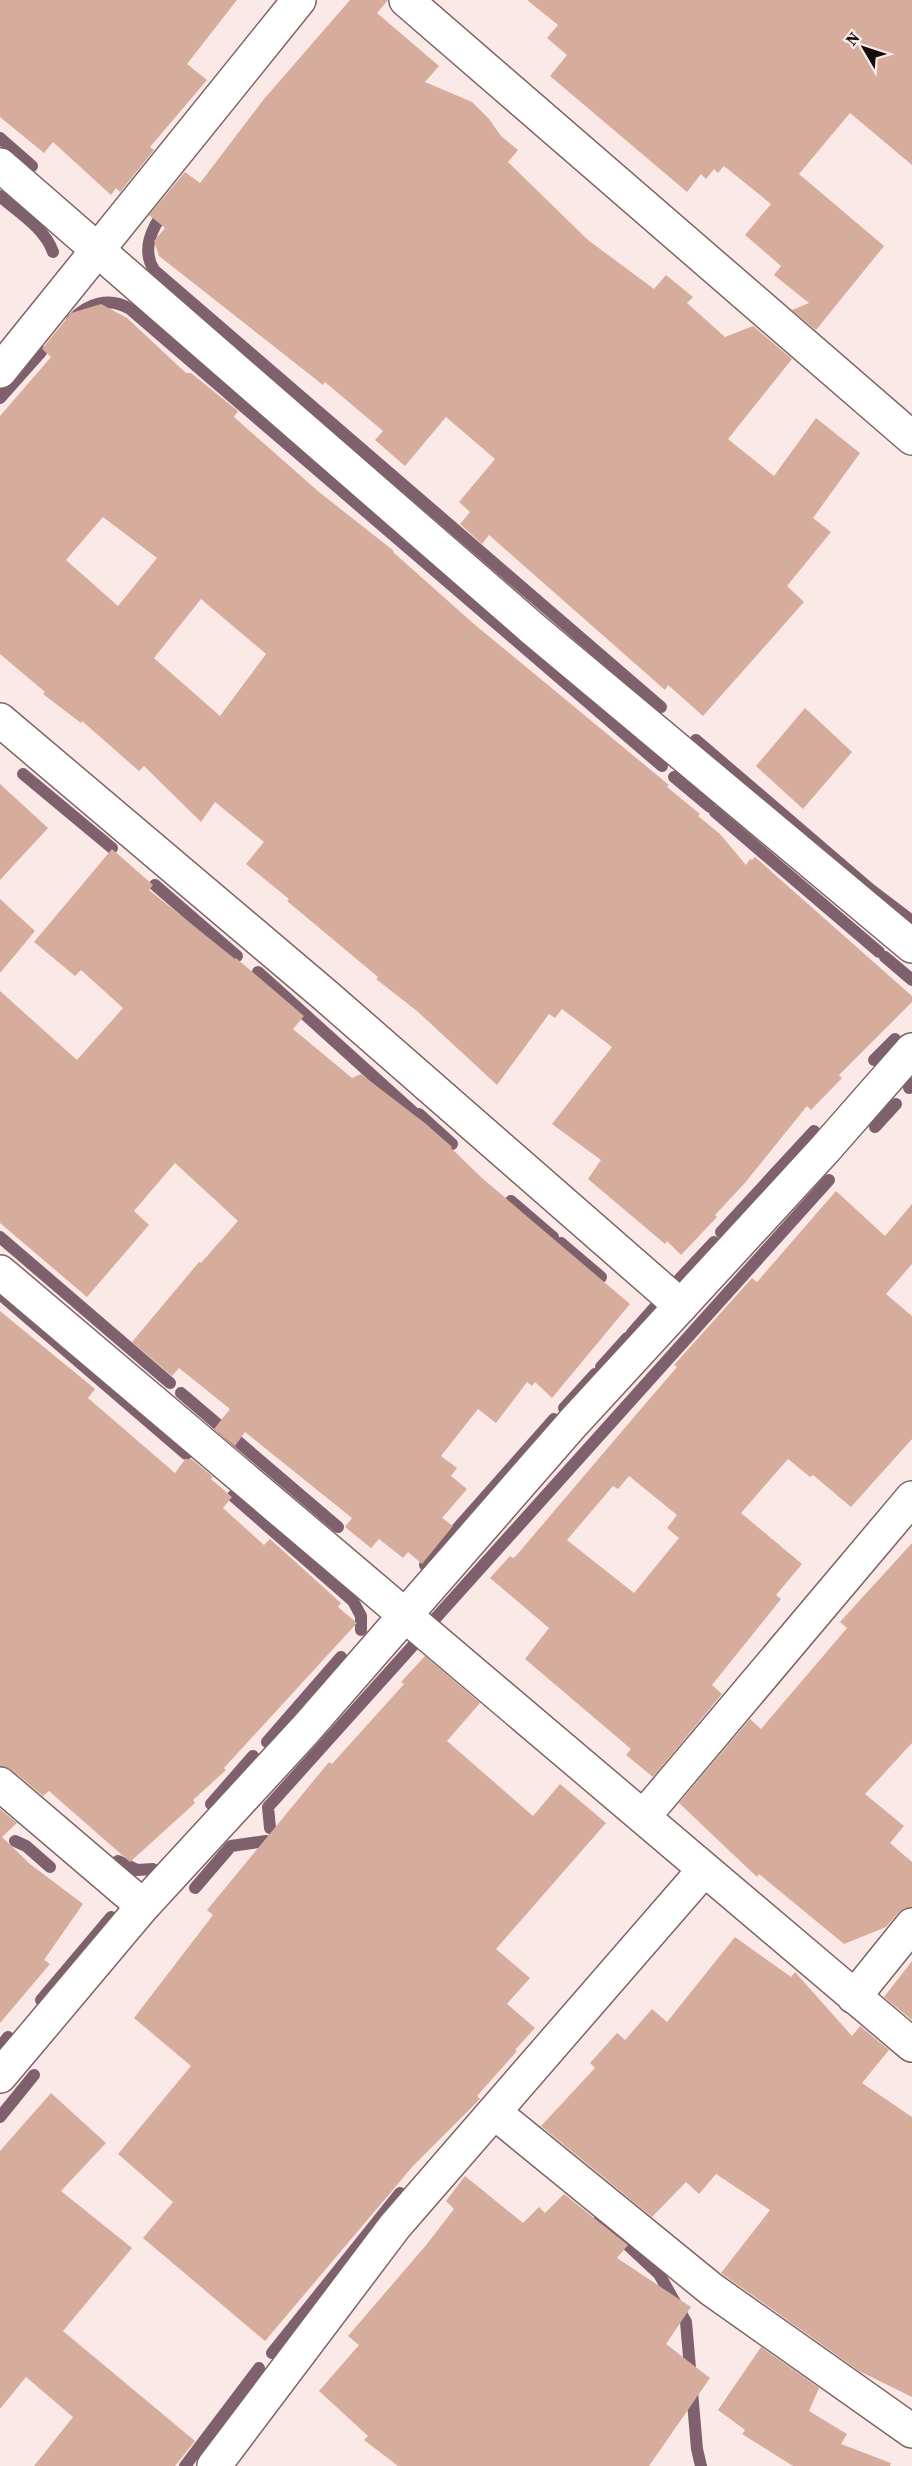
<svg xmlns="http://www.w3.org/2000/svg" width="912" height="2466" viewBox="0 0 912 2466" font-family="'Source Serif 4',serif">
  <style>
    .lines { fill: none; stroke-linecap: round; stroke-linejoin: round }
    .stream { stroke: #7f616e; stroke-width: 12 }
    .building { fill: #d6ad9d; fill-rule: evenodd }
    .minor-casing { stroke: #7e6462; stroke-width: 36 }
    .secondary-casing { stroke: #7e6462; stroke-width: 36 }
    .minor { stroke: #fff; stroke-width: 33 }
    .secondary { stroke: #fff; stroke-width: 33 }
  </style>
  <rect width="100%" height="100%" fill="#fbe9e7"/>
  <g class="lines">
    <path class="stream" d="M0,138l32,28
      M0,196c18,16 45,32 53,56
      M165,210c-13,18 -24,39 -11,60l507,437
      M72,320c15,-16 37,-24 58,-11l532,457
      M0,398l41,-46
      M696,740l174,149 42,32
      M23,774l89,74
      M674,777l36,30
      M715,812l164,140
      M155,885l82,71
      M885,957l27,23
      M258,972l155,140
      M874,1060l21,-21
      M909,1088l3,-4
      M419,1114l33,30
      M875,1127l21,-23
      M511,1201l42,36
      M721,1232l93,-101
      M0,1237l170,146
      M561,1243l40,34
      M671,1288l43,-46
      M0,1294l186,160
      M632,1333l23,-26
      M601,1367l26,-29
      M181,1393l157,134
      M564,1408l31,-34
      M233,1496l120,105 8,15v14
      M425,1565l129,-146
      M434,1620l395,-440
      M267,1742l74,-85
      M211,1804l42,-48
      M270,1828l-2,-21 150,-167
      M15,1841l11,5 24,21
      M118,1861l19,9 16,-1
      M195,1888l36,-42 35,-5
      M41,2000l70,-83
      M0,2047l8,-10
      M0,2117l34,-42
      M600,2219l59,55 27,48 11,127 4,17
      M272,2353l128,-160
      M185,2466l74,-98"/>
  </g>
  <path class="building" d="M0,0h237l-50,64 20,16 -57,67 4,3 -34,42 -4,-4 -5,7 -58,-53 -9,11 -44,-36z
    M350,0h38l-11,13 62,53 -14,16 47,20 17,17 12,17 17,14 -10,12 80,78 66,49 12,-14 27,22 -6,6 38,34 28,-11 39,33 -64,80 46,37 42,-58 44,35 -47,65 18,14 -44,54 17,16 -101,114 -35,-31 -3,5 -176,-155 -7,9 -22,-20 10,-12 -11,-10 36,-43 -49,-42 -41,49 -30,-26 8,-9 -58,-49 -2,3 -164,-129 -5,-15 11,-13 -16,-13 36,-43 15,11 64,-84z
    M527,0h385v165l-62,-52 -51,61 85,72 -68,84 -24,-20 17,-7 -35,-28 7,-9 -36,-31 26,-31 -47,-38 -6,7 -4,-4 -8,10 -5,-5 -14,18 -137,-116 17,-21 -20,-17 11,-13z
    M101,304l26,14 59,55h5l47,38 -4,6 85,75 75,59 -1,1 81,72 195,161 -2,2 33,27 -2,2 22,18 26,31 4,-6 2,1 3,-3 157,139v6l-73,73 3,3 -31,32 -4,-4 -63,78 -29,31 2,2 -36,38 -14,-14 -2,3 -77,-65 13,-19 -49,-36 60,-77 -50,-38 -7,9 -6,-4 -52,71 -80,-74 -41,-32 2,-2 -91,-76 2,-2 -43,-35 18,-22 -49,-40 -14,20 -57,-56 -5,5 -57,-50 -1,2 -38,-29 2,-2 -45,-38v-238l51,-59 -9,-8 29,-36zM103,517l54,41 -39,48 -52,-46zM201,599l65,55 -46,62 -66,-58z
    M805,708l47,44 -49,57 -47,-43z
    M0,784l48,44 -48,52z
    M112,849l41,36 -4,5 86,69 1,-1 68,58 -11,13 59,49 9,-4 65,50 26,23 -1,1 31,30 148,126 -78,94 -17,-16 -3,4 -5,-4 -31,41 -18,-14 -37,47 16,12 -6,8 16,13 -25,29 11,8 -31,38 -14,-12 -5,6 -24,-19 -8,9 -26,-21 7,-9 -107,-86 -10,14 -21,-17 16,-20 -51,-41 -7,8 -40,-34 67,-80 2,1 37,-42 -63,-58 -41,48 15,14 -62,72 -87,-74v-232l77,69 46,-52 -42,-38 -6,6 -41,-34z
    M0,899l35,32 -35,42z
    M836,1191l49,45 27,-32v60l-26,30 26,22v123l-61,68 -38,-32 -3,2 -22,-18 -47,54 61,51 -26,31 5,4 -69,86 10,9 -69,83 -27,-22 5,-6 -106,-90 24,-31 -59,-50 20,-22 3,2 2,-1 131,-154 31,-36 -3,-2 78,-87 5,4zM629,1476l48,39 -10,13 12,10 -45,55 -67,-53 46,-54 5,3z
    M0,1311l95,78 -7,9 87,75 11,-15 2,2 2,-2 23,19 -2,2 21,18 -9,11 41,37 6,-6 71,64 -3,4 19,16 -133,145 2,2 -33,30 2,3 -65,59 -81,-71 -6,5 -31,-26 -12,-4z
    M912,1543v200l-47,51 39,32 -14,17 22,19v45l-7,1 -7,5 -12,14 -42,17 -85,-70 -2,3 -78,-74 71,-84 11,10 86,-101 -7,-6z
    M425,1656l55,47 -33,38 86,75 27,-32 46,39 -110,126 34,29 -23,26 28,24 -20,22 2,1 -40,45 3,3 -67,67 -148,175 -122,-103 30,-36 -55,-48 73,-88 -57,-48 79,-103 -6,-5 122,-148 3,2 72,-80 -3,-2z
    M0,1809l17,14 -15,14 28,27 53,40 -39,56 6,4 -50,59z
    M735,1937l56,40 4,-5 57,64 8,-10 29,24 -27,33 50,34v280l-53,-26 -138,-98 49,-63 -54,-36 -17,20 -13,-12 -34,35 -111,-91 54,-58 -5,-5 27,-30 8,7 27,-31 15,13z
    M912,1961v59l-28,-23z
    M51,2093l55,50 -45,48 71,57 -69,83 132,110 -20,25h-141l39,-49 -47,-40 -26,32v-258z
    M465,2176l58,47 16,-16 6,6 19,-19 64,51 -11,13 74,49 -25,37 44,34 -61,88h-251l-34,-26 4,-4 -49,-45 40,-46 -11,-9 79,-92 27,-35 -8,-8z
    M761,2347l58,41 -10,23 38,23 -6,10 50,19 -1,3h-97l-51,-32 3,-4 -27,-20z"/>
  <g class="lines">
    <g class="minor-casing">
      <path id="minor" d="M406,0l506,438
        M0,165l533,464 379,317
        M0,371l299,-371
        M0,720l325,275 356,311
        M0,1272l912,773
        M0,1784l143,122
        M644,1816l268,-318
        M854,1997l58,-72
        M494,2112l217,177 201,142
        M214,2466l181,-240 308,-355"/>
    </g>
    <g class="secondary-casing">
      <path id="secondary" d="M0,2076l143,-170 162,-176 268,-307 253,-275 86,-98"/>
    </g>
    <use href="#minor" class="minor"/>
    <use href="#secondary" class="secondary"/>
  </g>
  <g transform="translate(864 48) rotate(309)" stroke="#fbe9e7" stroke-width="4.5" paint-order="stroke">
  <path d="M0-4.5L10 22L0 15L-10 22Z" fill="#160c0b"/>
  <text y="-9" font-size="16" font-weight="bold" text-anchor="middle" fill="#160c0b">N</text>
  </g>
</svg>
